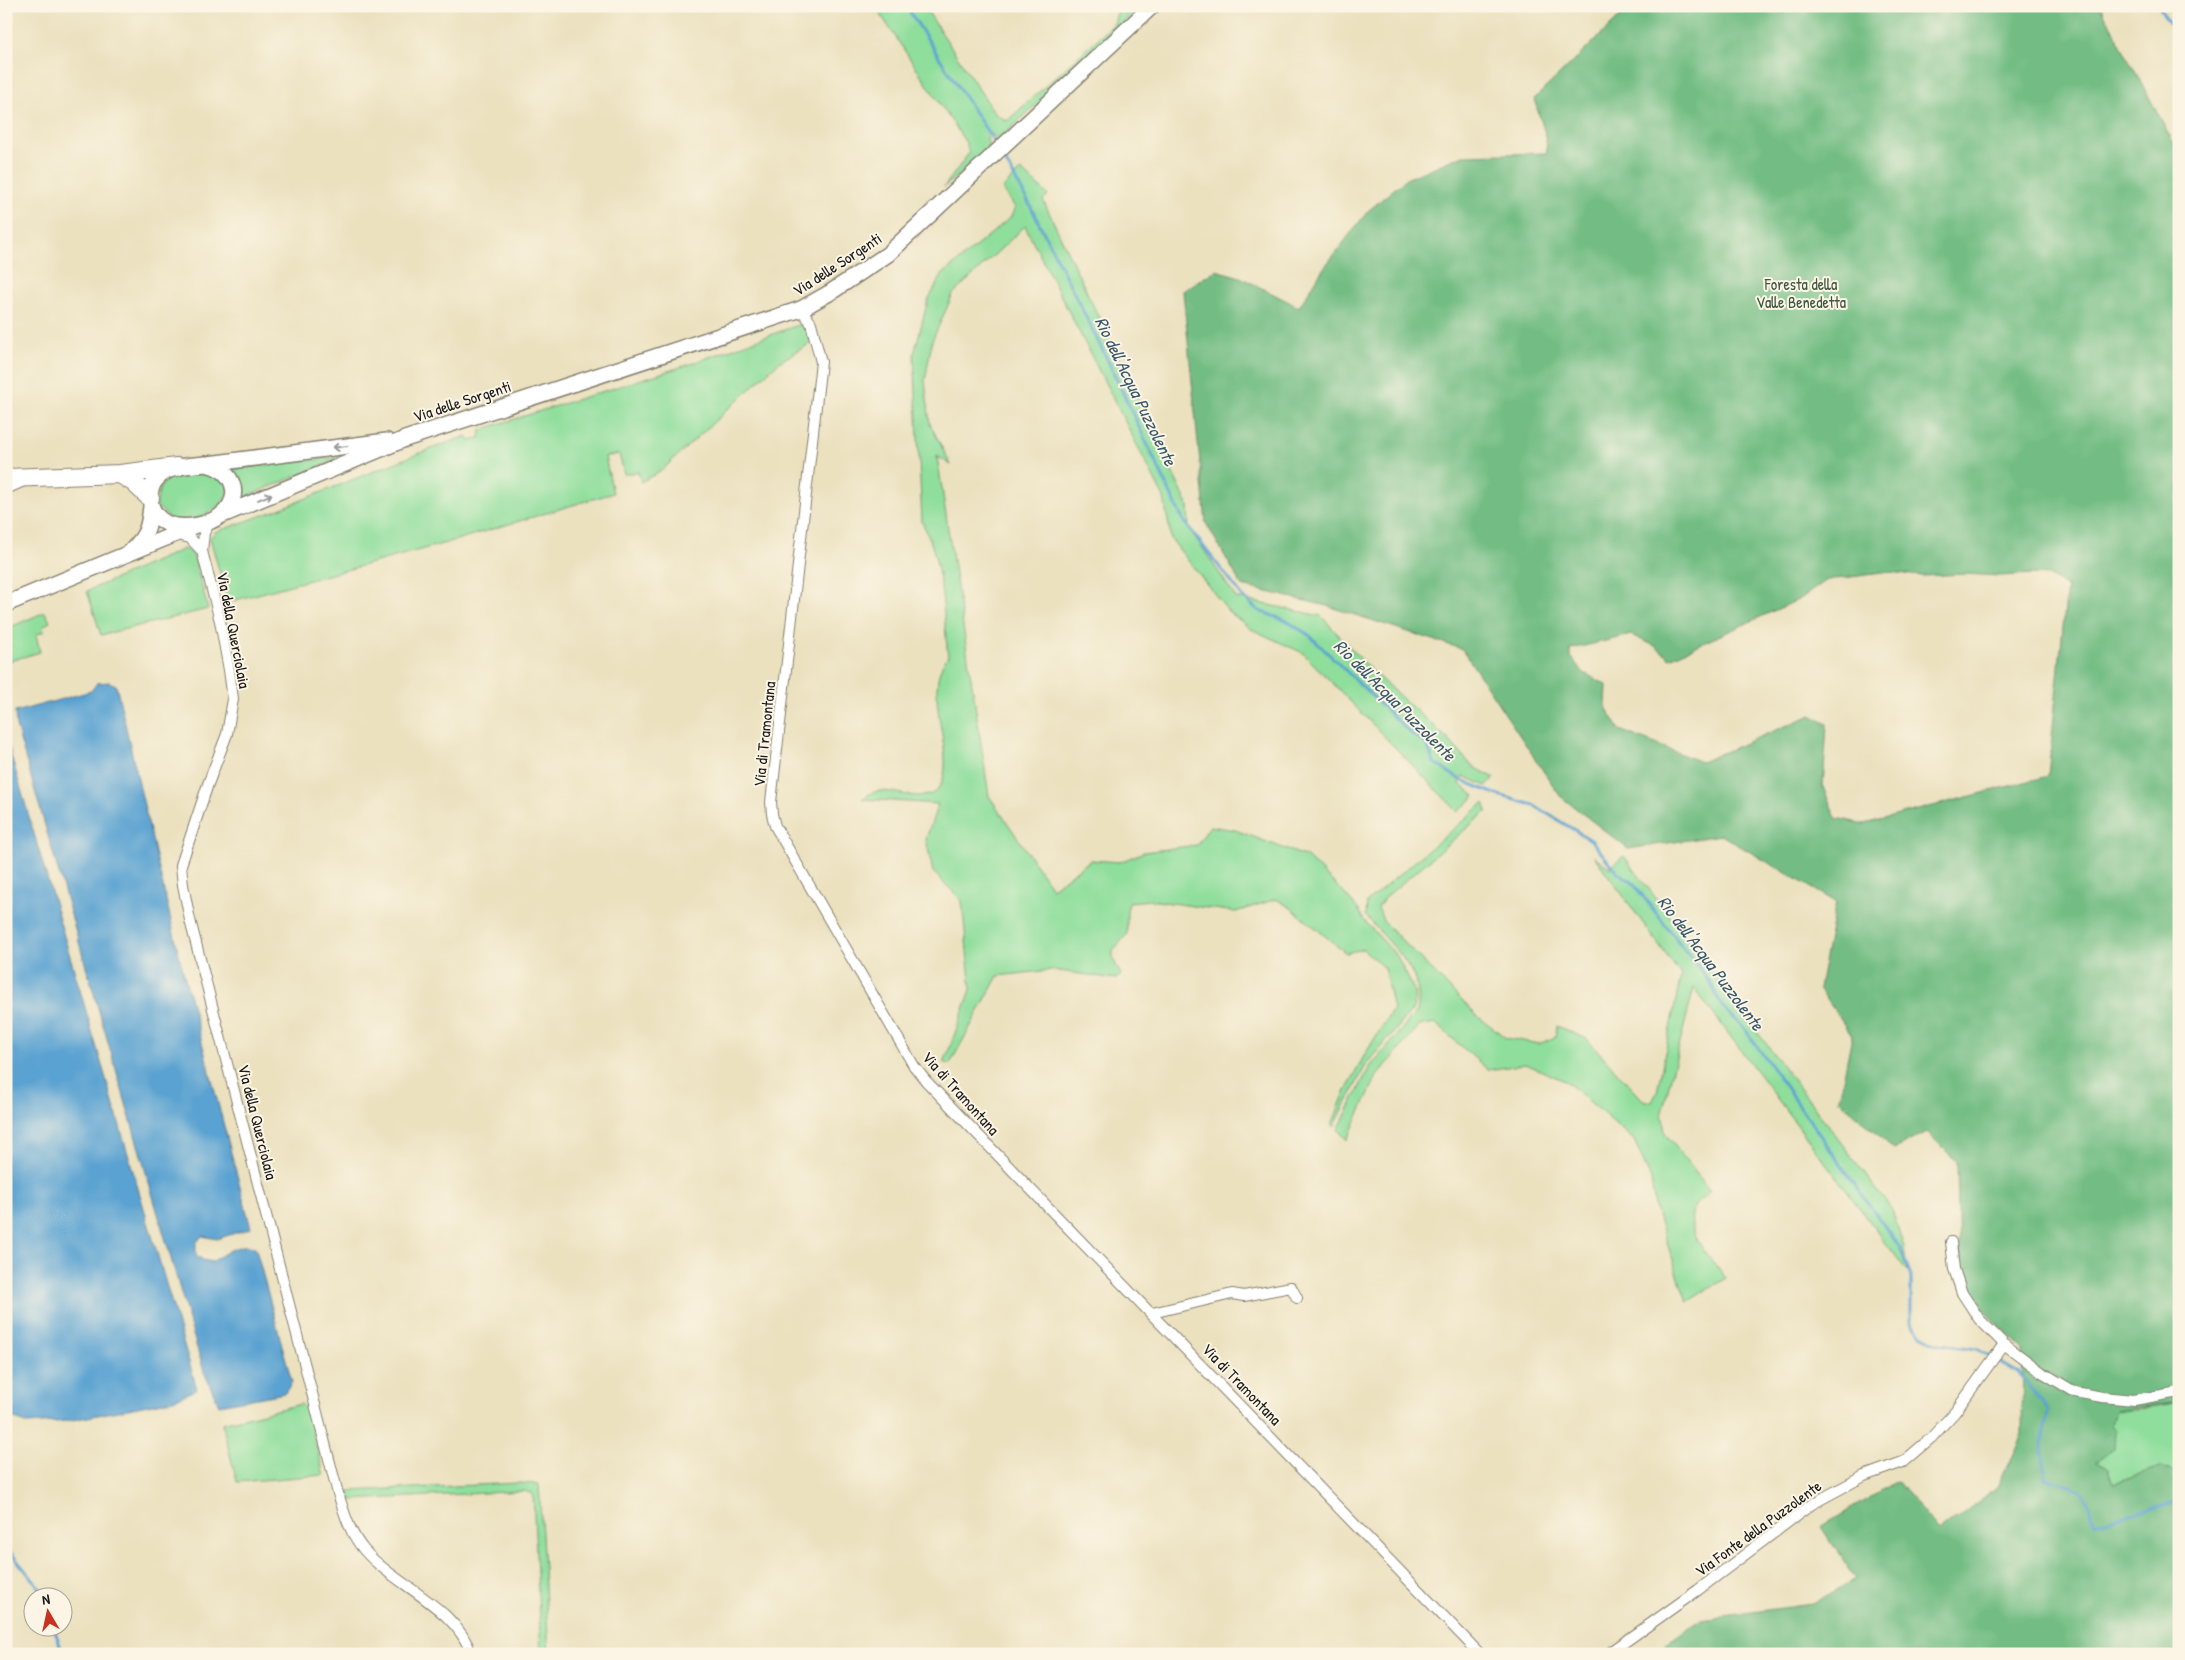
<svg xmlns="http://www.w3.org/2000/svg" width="2185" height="1660" viewBox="0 0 2185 1660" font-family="'Patrick Hand',sans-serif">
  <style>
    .green { fill: #8fde9c; stroke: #567d5c }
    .forest { fill: #73bd84; stroke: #486c50; fill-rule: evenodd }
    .water { fill: #5aa2d1; stroke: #3b5f76 }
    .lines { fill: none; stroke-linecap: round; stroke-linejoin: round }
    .stream { stroke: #5aa2d1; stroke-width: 3 }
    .minor-casing { stroke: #847e6e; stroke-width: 12 }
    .secondary-casing { stroke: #847e6e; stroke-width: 18 }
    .trunk-casing { stroke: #847e6e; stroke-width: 20 }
    .minor { stroke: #fff; stroke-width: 10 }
    .secondary { stroke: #fff; stroke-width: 15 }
    .trunk { stroke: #fff; stroke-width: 18 }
    .oneway { stroke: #999 }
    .labels { text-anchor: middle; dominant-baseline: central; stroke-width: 4; stroke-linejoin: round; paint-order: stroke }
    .street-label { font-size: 16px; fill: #1c1c1c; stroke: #fcf5e5 }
    .park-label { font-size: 16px; fill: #3e5642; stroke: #fcf5e5 }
    .water-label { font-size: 18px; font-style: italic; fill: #38586d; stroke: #fcf5e5 }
  </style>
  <rect width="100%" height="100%" fill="#fcf5e5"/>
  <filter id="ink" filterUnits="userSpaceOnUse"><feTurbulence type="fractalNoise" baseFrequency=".02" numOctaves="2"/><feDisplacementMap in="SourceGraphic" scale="10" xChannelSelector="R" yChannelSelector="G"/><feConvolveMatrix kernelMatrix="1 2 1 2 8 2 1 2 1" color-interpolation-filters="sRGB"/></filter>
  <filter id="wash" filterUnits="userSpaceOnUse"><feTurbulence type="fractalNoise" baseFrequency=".0096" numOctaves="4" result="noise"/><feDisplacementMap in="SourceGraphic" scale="20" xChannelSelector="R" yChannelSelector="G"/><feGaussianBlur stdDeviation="1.12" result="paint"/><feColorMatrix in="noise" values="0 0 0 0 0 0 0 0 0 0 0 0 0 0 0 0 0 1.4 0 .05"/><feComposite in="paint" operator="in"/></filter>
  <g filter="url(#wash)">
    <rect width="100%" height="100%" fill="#ebe1bf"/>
    <path class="green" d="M875,6h49l72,109 11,6 107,-97 4,-15 23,-3 -138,130 -5,4 -8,-7 -3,4 2,13 -45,37 25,-34 -3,-10z
      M1021,170l27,25 -5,5 145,305 1,23 47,70 85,18 53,57 73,65 25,28 23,12 -9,8 -23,-10 -3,8 15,12 -17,16 -155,-159 -52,-24 -23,-18 -57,-72 -7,-41 -139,-272 -72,68 -21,47 -7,40 5,43 21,41 -14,-9 52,340 63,92 39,-28 29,2 24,-10 53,-7 13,-19 25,4 72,27 35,34 16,18 5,10 34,37 17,34 1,14 -4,8 -44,51 -33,64 -2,-2 11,-28 21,-41 29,-47 -9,-41 -21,-19 -17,4 -55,-45 -15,-9 -40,13 -86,-12 -21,2 -2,9v23l-14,17v8l8,16 -5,4 -64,-9 -54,6 -48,88 -6,-1 27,-73 -9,-89 -29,-29 -7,-33 12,-35 -76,-5c5,-3 11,-8 17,-8 16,-1 47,13 59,-2 23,-30 -20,-97 10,-133 -5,-43 -5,-95 -26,-134l-8,-168 14,-54 15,-26 68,-57 4,-10 -13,-18z
      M798,325l7,1 5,9 1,8 -32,19 -117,108 -21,12 -3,-10 -14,2 -5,-20 -14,3 8,36 -167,50 -218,59 -18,-64 5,-6c85,-28 167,-67 252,-96l3,5 10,-3 1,-8 5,-2 201,-63z
      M346,456l-106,43v-12l-8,-18z
      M209,473c42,13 5,43 -19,47 -6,2 -14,0 -20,-1l-13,-13c0,-36 24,-30 52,-33z
      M184,549l9,5 15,55 -107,26 -14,-44z
      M45,612l5,10 -7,4 1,5 -8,4 4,17 -34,10v-33z
      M1484,803l3,8 -99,84 -10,12 5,14 92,93 31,24 33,6 16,-7 2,-11 30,13 56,61 9,2 5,-10 24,-117 -87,-119 16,12 14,-12 268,354 12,37 3,24 -213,-283 -32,124 3,21 45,58c-5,5 -14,11 -16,17 -11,25 18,52 32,70l-39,24 -32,-95 -4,-28 -17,-39 -67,-58 -41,-18 -38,6 -53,-47 -16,3 -42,50 -30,64 -9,-10 31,-62 48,-57c9,-40 -28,-67 -51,-95l1,-14z
      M2179,1402v64l-3,5 -16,-4 -47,16 -18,-21 20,-14 -4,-23 4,-14 20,-1z
      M301,1404l6,6 17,65 -87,7 -15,-59z
      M518,1483l21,1 10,170h-8l-8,-160 -9,-3 -173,9 -2,-9z"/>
    <path class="forest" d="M1631,6h469l79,147v1249l-64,9 -4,14 5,4 -1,19 -19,14 12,7 5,14 47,-16 16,4 3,-5v188h-528l50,-35 111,-15 44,-25 -35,-52 76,-46 42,51 58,-45 25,-52 1,-86 -39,-38 -25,-51 -2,-98 -30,-30 -33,17 -55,-49 13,-64 -33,-48 17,-86 -115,-67 -93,14 -68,-53 -98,-147 -135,-43 -85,-20 -36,-63 -23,-232 33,-21 24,7 59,30 24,-38 45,-58 38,-32 57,-24 84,-2 -1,-17 -12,-37zM1890,572l32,4 43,-2 35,2 33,-2 16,1 18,12 -19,189 -184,48 -28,-6 -13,-31 4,-63 -16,-9 -110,47 -81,-32 -14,-23 1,-22 -23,-12 -13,-16v-8l60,-14 24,11 15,12 130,-59 27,-19z"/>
    <path class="water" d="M109,682l7,3 64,274 71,269 -34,11 -15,-3 -6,7v12l7,5 9,2c11,-8 32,-23 44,-13l36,133 -7,11 -66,12 -15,-33 -188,-646 -1,-14 76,-21 6,-8z
      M6,738l191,651 -24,11 -105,21 -39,3 -23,-8z"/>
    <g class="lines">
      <path class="stream" d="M906,6l90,139
        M2159,6l20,34
        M1002,155l29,52 77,154 75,159 59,76 17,15 26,9 24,15 96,93 22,17 7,18 27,17 34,14 38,11 58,35 26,32 14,9 79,101 12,24 22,22 156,220 11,28v45l11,14 17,9 38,5 14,8
        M1996,1360l22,12 30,39 -6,33 3,34 36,12 9,15 4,19 85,-23
        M6,1547l37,45 1,6
        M54,1628l9,26"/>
    </g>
  </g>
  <g filter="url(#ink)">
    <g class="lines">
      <g class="minor-casing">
        <path id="minor" d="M801,309l10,14 10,39 -50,440 1,12 3,12 139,240 12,15 554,573
          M6,489l20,-9
          M211,520l-7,13 -2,18 18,70 9,49 4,29 -6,35 -19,50 -27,81 2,20 7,35 147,570c7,22 12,42 27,60 30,35 94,58 107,104
          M177,535l13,3 12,13
          M1951,1242l3,27 8,24 17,26 25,25 36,27 35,21 27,5 32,3 45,-8
          M1152,1313l80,-19 12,2 47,-9 6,11
          M1608,1654l90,-64 114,-86 52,-28 39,-14 28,-24 24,-26 49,-68"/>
      </g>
      <g class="secondary-casing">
        <path id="secondary" d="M205,464c28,4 40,33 15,52 -11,8 -30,12 -44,10 -25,-3 -36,-35 -15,-51 12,-10 29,-9 44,-11z
          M208,464l179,-23
          M220,516l185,-77 396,-130 30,-17 57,-38 264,-248
          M132,550c15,-15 17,-23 19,-44
          M6,604l184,-76"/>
      </g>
      <g class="trunk-casing">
        <path id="trunk" d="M120,474l13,8 17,16
          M6,478l114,-4 57,-7"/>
      </g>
      <use href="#minor" class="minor"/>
      <use href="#secondary" class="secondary"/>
      <use href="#trunk" class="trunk"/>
    </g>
    <defs><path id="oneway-shaft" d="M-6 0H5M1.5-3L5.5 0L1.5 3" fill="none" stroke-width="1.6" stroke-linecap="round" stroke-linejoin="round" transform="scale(1.25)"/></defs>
    <g class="oneway">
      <use href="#oneway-shaft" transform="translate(340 447) rotate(173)"/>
      <use href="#oneway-shaft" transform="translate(265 497) rotate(-23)"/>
    </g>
  </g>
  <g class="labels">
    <g class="street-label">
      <text transform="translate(837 264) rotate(-33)">Via delle Sorgenti</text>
      <text transform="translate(462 401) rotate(-18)">Via delle Sorgenti</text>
      <text transform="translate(234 630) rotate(79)">Via della Querciolaia</text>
      <text transform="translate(764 734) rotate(-84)">Via di Tramontana</text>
      <text transform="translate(961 1093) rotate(48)">Via di Tramontana</text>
      <text transform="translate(258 1122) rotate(76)">Via della Querciolaia</text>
      <text transform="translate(1242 1384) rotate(46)">Via di Tramontana</text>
      <text transform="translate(1758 1528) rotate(-36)">Via Fonte della Puzzolente</text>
    </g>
    <g class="park-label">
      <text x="1801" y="284">Foresta della<tspan x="1801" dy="18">Valle Benedetta</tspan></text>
    </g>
    <g class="water-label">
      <text transform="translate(1136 391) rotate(64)">Rio dell'Acqua Puzzolente</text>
      <text transform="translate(1395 700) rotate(45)">Rio dell'Acqua Puzzolente</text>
      <text transform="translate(1711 963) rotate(53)">Rio dell'Acqua Puzzolente</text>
    </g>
  </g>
  <rect width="2185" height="1660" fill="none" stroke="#fcf5e5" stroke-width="25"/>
  <g transform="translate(48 1612) rotate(351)"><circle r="24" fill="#fcf5e5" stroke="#a29e95"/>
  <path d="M0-4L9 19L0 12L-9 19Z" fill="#c8321e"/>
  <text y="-8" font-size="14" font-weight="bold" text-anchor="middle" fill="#1c1c1c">N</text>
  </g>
</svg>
